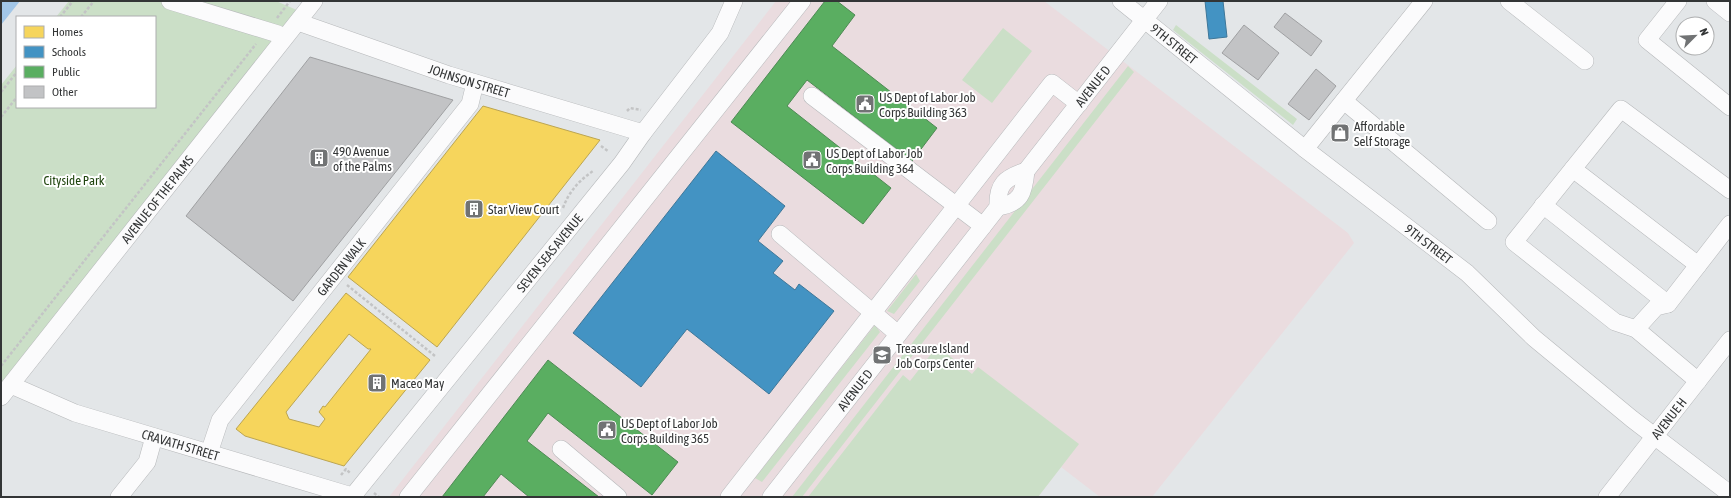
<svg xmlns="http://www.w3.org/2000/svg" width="1731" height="498" viewBox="0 0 1731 498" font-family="'Asap Condensed',sans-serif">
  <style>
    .education { fill: #eadcdf }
    .green { fill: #cbdfc7 }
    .water { fill: #a2c6e7 }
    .pier { fill: #e3e6e8 }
    .homes { fill: #f6d55c; stroke: #bca551; fill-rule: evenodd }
    .schools { fill: #4393c3; stroke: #3e7799 }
    .public { fill: #5aae61; stroke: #4e8a54 }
    .building { fill: #c2c3c5; stroke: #9fa0a2 }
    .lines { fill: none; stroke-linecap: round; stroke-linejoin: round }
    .minor-casing { stroke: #b7b9bb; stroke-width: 18 }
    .path { stroke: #c3c4c5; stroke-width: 2.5; stroke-dasharray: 3 2; stroke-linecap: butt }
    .minor { stroke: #fbfbfc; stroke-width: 17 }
    .labels { text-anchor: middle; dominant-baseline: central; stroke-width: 4; stroke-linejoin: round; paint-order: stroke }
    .street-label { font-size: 13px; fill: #333536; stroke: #fff }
    .poi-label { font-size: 13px; fill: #333536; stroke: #fff; text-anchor: start }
    .park-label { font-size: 13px; fill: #20450f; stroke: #fff }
  </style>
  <rect width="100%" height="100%" fill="#e3e6e8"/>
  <path class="education" d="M776,1h268l304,232 6,10 -202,254h-52l-39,-30 -23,30h-649z"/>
  <path class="green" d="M69,1h207l30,13 -305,369v-298l16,-20v42h138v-90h-99z
    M1176,25l121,94 -4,6 -120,-95z
    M1003,28l29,23 -40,52 -30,-23z
    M1128,66l6,6 -332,425h-10z
    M916,274l4,7 -26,33 -7,-3z
    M875,325l5,7 -118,150 -7,-4z
    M946,353l26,21 6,-7 101,77 -41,53h-230l95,-122 7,6 21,-27z"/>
  <path class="water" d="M1,1h34l-18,16 -16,29z"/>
  <path class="pier" d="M20,1h17l-12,16h-8v11l-16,20v-23z"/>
  <path class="homes" d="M483,106l117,34 -163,207 -89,-70z
    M346,293l84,67 -86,106 -99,-30 -9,-7zM349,334l19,15h3l-46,58 -2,-1 -4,6 6,7 -6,8 -30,-8 -3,-7z"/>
  <path class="schools" d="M1205,1h18l4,36 -18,2z
    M716,151l69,55 -27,35 25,20 -10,12 22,17 4,-6 35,27 -65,83 -82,-65 -46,58 -68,-54z"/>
  <path class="public" d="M825,1h12l18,14 -23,31 105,82 -25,33 -105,-81 -20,26 104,82 -28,36 -132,-102z
    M548,360l130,102 -26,33 -104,-82 -21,28 72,56h-70l-28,-23 -18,23h-41z"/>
  <path class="building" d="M1285,13l37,28 -11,15 -37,-29z
    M1244,25l35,28 -21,27 -36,-27z
    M310,57l143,43 -160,201 -107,-85z
    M1316,69l20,17 -27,34 -21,-16z"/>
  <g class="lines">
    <g class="minor-casing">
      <g id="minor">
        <path d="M170,1l108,33"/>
        <path id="s1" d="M1121,1l184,148 162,124 67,65 98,81 98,75"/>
        <path d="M1509,1l76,60"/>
        <path d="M1678,1l-31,39 83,67"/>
        <path d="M1715,1l15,12"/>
        <path id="s2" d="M298,22l151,53 194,58"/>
        <path d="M812,96l171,130"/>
        <path d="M1344,101l144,120"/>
        <path d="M1305,149l119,-148"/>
        <path d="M1573,169l125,96"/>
        <path d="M1543,205l125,99"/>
        <path d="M998,207c23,-4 26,-14 28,-36"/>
        <path d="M780,234l118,100"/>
        <path d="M1636,329l20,-22 12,-3 62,-80"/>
        <path d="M1698,381l-62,-52 -21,-7 -101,-80 107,-133 109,81"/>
        <path id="s3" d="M11,385l64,28 277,83"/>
        <path id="s4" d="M1,397l313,-396"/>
        <path d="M561,449l57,48"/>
        <path id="s5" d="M209,453l11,-33 250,-316 5,-21"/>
        <path d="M119,497l28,-35 7,-25"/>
        <path id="s6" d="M352,497l270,-334 21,-30 77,-100 14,-32"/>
        <path d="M408,497l394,-496"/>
        <path d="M729,497l323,-414 27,21"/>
        <path id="s7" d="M771,497l227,-290c-1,-23 7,-29 28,-36l133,-170"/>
        <path id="s8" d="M1607,497l123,-157"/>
      </g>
    </g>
    <path class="path" d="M60,17l13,-16
      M81,17l13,-16
      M277,18l13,-17
      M1,92l16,-20
      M627,111l3,-3 11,2
      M1,117l16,-20
      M601,146l7,5
      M563,208c6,-17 17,-28 30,-37
      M347,285l88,71
      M1,366l255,-322
      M341,475l5,-6 5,5
      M374,493l5,4"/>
    <use href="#minor" class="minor"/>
  </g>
  <defs>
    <g id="civic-square" transform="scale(1)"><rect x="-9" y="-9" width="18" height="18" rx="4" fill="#717374" stroke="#fff"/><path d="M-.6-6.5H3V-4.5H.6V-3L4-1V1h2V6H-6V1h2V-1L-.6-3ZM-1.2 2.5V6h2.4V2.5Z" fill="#fff"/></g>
    <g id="shop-square" transform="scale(1)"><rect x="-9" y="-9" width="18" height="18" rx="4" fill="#717374" stroke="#fff"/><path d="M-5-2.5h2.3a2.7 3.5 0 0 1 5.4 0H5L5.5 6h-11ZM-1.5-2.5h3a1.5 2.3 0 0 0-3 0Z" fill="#fff"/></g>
    <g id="building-square" transform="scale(1)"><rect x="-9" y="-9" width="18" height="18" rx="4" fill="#717374" stroke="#fff"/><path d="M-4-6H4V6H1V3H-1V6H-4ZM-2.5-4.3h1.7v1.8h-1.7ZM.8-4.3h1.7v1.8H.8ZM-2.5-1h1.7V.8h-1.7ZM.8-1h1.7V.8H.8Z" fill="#fff"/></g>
    <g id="university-square" transform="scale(1)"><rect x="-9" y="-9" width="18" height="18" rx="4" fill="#717374" stroke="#fff"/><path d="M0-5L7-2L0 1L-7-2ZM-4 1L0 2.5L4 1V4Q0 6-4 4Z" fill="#fff"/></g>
  </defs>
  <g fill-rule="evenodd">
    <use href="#civic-square" x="865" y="104"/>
    <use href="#shop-square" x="1340" y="133"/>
    <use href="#building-square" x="319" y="158"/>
    <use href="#civic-square" x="812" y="160"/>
    <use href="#building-square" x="474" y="209"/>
    <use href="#university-square" x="882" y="355"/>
    <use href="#building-square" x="377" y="383"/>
    <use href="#civic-square" x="607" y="430"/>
  </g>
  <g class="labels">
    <g class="street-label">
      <text stroke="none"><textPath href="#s1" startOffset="68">9TH STREET</textPath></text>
      <text stroke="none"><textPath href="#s2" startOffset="181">JOHNSON STREET</textPath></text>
      <text stroke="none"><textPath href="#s7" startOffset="527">AVENUE D</textPath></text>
      <text stroke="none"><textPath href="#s4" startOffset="252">AVENUE OF THE PALMS</textPath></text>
      <text stroke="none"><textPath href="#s1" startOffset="392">9TH STREET</textPath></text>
      <text stroke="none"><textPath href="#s6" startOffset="314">SEVEN SEAS AVENUE</textPath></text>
      <text stroke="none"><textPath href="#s5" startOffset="230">GARDEN WALK</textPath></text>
      <text stroke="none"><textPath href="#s7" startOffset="136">AVENUE D</textPath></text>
      <text stroke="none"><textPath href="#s8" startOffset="100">AVENUE H</textPath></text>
      <text stroke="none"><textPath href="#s3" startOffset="180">CRAVATH STREET</textPath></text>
    </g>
    <g class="poi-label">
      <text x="879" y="97">US Dept of Labor Job<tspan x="879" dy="15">Corps Building 363</tspan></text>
      <text x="1354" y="126">Affordable<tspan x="1354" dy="15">Self Storage</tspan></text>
      <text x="333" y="151">490 Avenue<tspan x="333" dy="15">of the Palms</tspan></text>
      <text x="826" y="153">US Dept of Labor Job<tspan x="826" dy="15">Corps Building 364</tspan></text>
      <text x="488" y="209">Star View Court</text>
      <text x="896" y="348">Treasure Island<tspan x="896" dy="15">Job Corps Center</tspan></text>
      <text x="391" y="383">Maceo May</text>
      <text x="621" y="423">US Dept of Labor Job<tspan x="621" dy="15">Corps Building 365</tspan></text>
    </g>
    <g class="park-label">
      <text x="74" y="180">Cityside Park</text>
    </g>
  </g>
  <rect width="1731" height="498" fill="none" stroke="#333536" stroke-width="4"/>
  <rect x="16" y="16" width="140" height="92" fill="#ffffff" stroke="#adaeaf"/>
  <rect x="24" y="26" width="20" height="12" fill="#f6d55c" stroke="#adaeaf"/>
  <text x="52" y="36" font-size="12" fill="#333536">Homes</text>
  <rect x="24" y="46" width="20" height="12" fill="#4393c3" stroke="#adaeaf"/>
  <text x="52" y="56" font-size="12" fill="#333536">Schools</text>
  <rect x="24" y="66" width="20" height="12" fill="#5aae61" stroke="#adaeaf"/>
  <text x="52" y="76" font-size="12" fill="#333536">Public</text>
  <rect x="24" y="86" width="20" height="12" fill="#c2c3c5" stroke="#adaeaf"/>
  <text x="52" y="96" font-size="12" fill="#333536">Other</text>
  <g transform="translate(1695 36) rotate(66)"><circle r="19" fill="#ffffff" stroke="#adaeaf"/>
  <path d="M0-3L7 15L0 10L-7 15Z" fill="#717374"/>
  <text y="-6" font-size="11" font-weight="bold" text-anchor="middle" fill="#333536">N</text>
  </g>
</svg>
